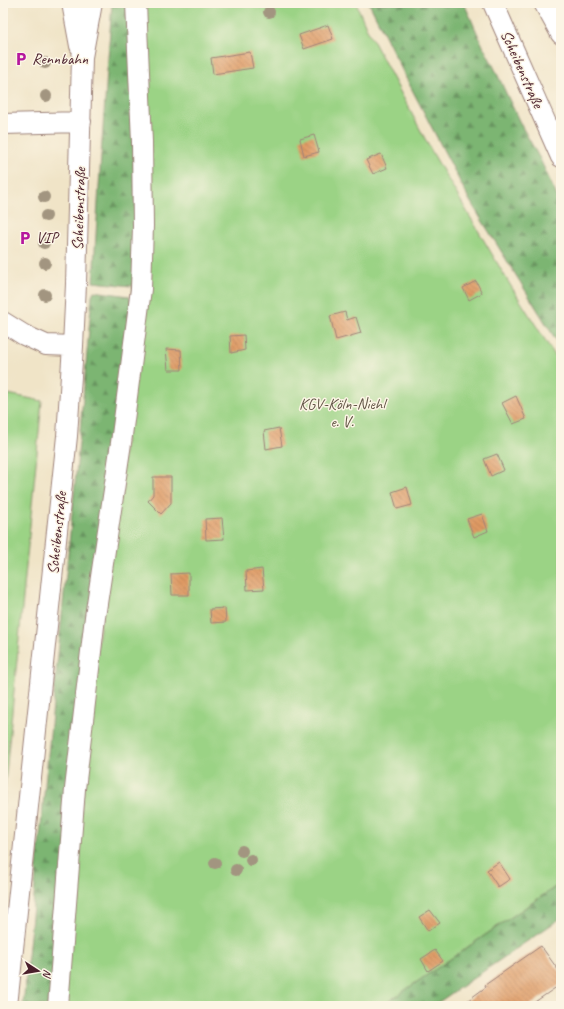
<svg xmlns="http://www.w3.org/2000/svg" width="564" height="1009" viewBox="0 0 564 1009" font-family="Caveat,sans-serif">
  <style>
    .green { fill: #9bd385; stroke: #727958 }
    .forest { fill: url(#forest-firs); stroke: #636a4e }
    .building { fill: url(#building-back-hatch) }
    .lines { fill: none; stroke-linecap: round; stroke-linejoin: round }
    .minor-casing { stroke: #9d8279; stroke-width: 22 }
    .minor { stroke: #fff; stroke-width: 20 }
    .tree { fill: #a29580 }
    .labels { text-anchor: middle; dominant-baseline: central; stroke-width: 3; stroke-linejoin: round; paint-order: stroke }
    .poi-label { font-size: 16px; fill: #4a1f2b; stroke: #fcf5e5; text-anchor: start }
    .street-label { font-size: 16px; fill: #4a1f2b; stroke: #fcf5e5 }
    .park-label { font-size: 16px; fill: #625546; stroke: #fcf5e5 }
  </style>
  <defs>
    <pattern id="forest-firs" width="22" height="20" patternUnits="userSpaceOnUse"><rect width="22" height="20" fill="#7cb572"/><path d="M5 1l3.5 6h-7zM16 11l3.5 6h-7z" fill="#68935e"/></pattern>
    <pattern id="building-back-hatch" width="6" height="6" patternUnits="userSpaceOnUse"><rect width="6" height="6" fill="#de9a64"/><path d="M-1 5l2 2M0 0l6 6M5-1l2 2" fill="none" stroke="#b67d53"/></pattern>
  </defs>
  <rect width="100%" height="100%" fill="#fcf5e5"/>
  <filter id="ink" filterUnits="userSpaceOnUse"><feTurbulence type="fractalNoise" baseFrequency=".025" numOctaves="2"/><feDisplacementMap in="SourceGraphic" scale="8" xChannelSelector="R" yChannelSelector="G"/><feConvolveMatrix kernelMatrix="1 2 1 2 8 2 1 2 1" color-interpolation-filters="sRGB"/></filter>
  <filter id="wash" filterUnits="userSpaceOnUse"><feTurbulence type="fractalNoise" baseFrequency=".012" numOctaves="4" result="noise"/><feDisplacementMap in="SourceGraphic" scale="16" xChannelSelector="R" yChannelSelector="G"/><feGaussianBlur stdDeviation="0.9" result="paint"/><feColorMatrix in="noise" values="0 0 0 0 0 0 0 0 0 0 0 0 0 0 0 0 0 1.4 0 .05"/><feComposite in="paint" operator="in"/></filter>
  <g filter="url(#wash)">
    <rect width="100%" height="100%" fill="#f0e4c7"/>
    <path class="green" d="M141,3h215l10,24 66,125 77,131 52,82v518l-179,123h-320l34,-349 33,-242z
      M3,393l39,8 -39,404z"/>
    <path class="forest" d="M112,3h20l5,277 -6,6 -38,-4 8,-127z
      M369,3h95l19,43 10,19 28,60 19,34 21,46v143l-91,-147 -65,-125z
      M94,291l35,5 4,11 -78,699h-32l56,-563 13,-148z
      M561,883v35l-128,88h-51z"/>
    <g id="blocks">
      <path class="building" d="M328,25l5,14 -29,10 -5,-14z
        M250,52l3,16 -40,6 -2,-16z
        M314,135l5,17 -15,4 -4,-17z
        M381,154l6,14 -14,6 -7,-14z
        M476,281l6,12 -13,7 -6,-12z
        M345,312l2,8 9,-3 5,16 -25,7 -6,-24z
        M244,335l1,15 -14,3 -1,-17z
        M166,349l15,1 1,20h-14z
        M516,396l10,23 -13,5 -11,-21z
        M279,428l3,18 -16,3 -2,-18z
        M497,454l7,16 -13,6 -7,-17z
        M153,477h18v26l-10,11 -13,-13 5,-6z
        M407,487l5,18 -15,4 -5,-17z
        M482,514l6,17 -14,6 -7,-18z
        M222,518l2,21 -18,1 -1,-21z
        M262,569l2,20 -17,1 -1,-19z
        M189,573v22h-17l-1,-21z
        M225,608l1,14 -15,1 -1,-14z
        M499,862l11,17 -12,8 -11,-17z
        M430,910l10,13 -12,8 -9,-14z
        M541,946l20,28v10l-32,22h-69l26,-19 -1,-2z
        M435,950l8,11 -15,10 -7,-12z"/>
    </g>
  </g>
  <g filter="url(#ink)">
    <use href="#blocks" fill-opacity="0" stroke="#9d8279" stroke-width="1"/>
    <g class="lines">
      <g class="minor-casing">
        <path id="minor" d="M72,3l8,43
          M493,3l68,154
          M544,3l17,31
          M3,124l78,-2
          M3,322l21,13 22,10 27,1
          M7,1006l60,-570 6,-90 3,-62 6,-227 10,-54
          M58,1006l17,-217 20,-172 26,-174 20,-154 2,-63 -1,-84 -6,-139"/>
      </g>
      <use href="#minor" class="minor"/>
    </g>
    <g class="tree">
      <circle cx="269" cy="12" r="6"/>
      <circle cx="45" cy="63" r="6"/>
      <circle cx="46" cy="96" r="6"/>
      <circle cx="44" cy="197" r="6"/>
      <circle cx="46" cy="216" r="6"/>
      <circle cx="44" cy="243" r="6"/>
      <circle cx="45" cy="263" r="6"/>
      <circle cx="45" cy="295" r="6"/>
      <circle cx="242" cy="851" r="6"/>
      <circle cx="251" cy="860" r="6"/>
      <circle cx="215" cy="863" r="6"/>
      <circle cx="236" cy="870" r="6"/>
    </g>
  </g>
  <defs>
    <g id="parking-bare" transform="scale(1.08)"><path d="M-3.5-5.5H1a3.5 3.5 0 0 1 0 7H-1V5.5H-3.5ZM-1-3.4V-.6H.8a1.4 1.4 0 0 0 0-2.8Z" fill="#b5179e" stroke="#fcf5e5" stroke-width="2.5" paint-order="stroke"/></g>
  </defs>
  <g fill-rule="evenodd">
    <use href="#parking-bare" x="21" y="59"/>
    <use href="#parking-bare" x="25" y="238"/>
  </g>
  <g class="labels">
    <g class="poi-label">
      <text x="32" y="59">Rennbahn</text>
      <text x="36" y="238">VIP</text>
    </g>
    <g class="street-label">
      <text transform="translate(522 69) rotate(66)">Scheibenstraße</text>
      <text transform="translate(79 209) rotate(-88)">Scheibenstraße</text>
      <text transform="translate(57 533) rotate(-84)">Scheibenstraße</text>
    </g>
    <g class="park-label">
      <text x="342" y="404">KGV-Köln-Niehl<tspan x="342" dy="18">e. V.</tspan></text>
    </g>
  </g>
  <rect width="564" height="1009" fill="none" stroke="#fcf5e5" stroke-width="16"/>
  <g transform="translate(38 971) rotate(102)" stroke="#fcf5e5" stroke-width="3" paint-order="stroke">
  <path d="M0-3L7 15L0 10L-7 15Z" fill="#4a1f2b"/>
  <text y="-6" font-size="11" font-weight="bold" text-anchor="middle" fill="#4a1f2b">N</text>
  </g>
</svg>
